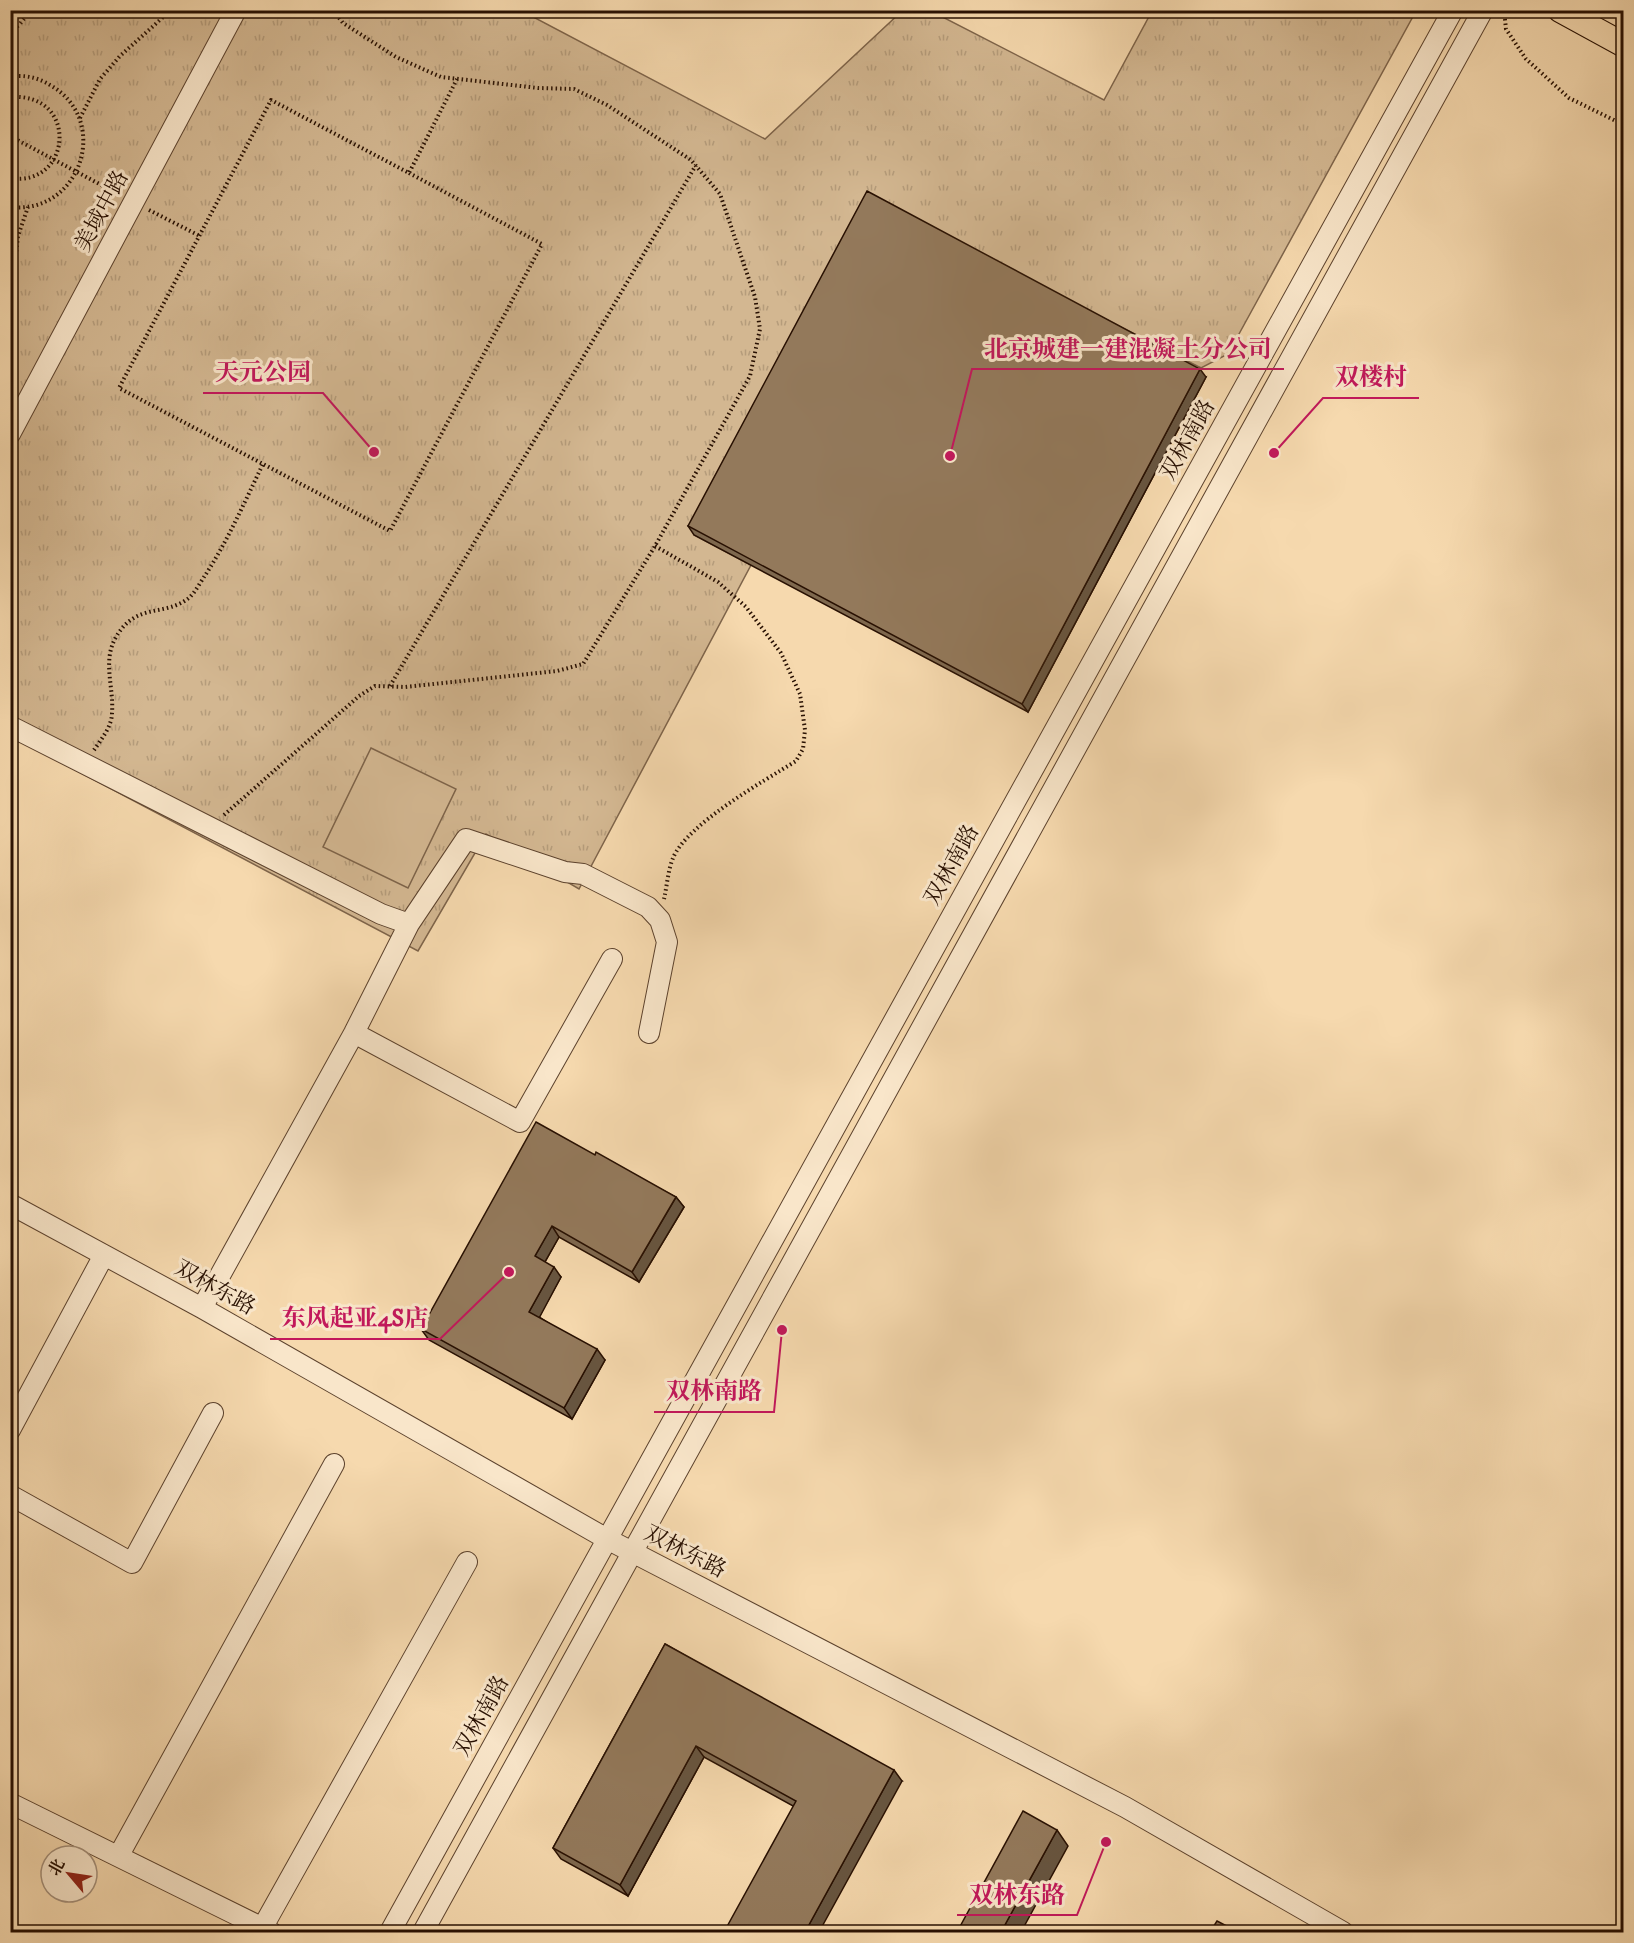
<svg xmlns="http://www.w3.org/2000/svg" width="1634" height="1943" viewBox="0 0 1634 1943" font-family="'IM FELL DW Pica','Noto Serif SC',serif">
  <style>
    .park { fill: url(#park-tufts); stroke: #7e644a; stroke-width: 1.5 }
    .pitch { fill: #d3b791; stroke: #7e644a; stroke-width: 1.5 }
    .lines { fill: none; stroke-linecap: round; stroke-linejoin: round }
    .minor-casing { stroke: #5c422d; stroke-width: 22 }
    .major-casing { stroke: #281002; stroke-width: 26 }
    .path { stroke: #281002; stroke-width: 4; stroke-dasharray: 1.5 3; stroke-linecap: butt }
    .minor { stroke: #f9e6ca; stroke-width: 20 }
    .major { stroke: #f6d9ae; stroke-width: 24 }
    .wall { fill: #7e684e; stroke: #281002; stroke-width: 1.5 }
    .shaded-wall { fill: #675540; stroke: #281002; stroke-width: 1.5 }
    .building { fill: #93795b; stroke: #281002; stroke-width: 1.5 }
    .labels { text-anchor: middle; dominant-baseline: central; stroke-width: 6; stroke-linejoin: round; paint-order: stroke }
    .street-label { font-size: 22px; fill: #281002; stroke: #f9e6ca }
    .leader { fill: none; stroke: #c2185b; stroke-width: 2 }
    .callout-dot { fill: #c2185b; stroke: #f9e6ca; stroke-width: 2 }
    .callout-label { font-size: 24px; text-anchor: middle; font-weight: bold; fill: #c2185b; stroke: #f9e6ca; stroke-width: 6; stroke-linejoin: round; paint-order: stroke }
  </style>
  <defs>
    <pattern id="park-tufts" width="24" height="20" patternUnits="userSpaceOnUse" patternTransform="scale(1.5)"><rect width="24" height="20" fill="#d3b791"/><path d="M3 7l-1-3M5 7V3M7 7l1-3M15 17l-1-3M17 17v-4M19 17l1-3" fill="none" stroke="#b59c7b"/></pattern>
  </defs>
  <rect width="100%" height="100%" fill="#f6d9ae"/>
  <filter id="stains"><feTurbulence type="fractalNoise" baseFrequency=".00333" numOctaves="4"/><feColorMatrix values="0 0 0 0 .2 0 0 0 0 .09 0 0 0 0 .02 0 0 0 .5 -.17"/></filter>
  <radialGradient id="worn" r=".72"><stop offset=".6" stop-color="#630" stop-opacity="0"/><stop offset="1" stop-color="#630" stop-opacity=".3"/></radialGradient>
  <path class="park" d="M10,11h512l243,128 137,-128h29l173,89 48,-89h264l-188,343 -27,14 -328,-168 -179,335 57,30 -172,324 -93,-55 -68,117 -407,-215z"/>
  <path class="pitch" d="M371,748l85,41 -48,99 -85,-41z"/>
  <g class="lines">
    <g class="minor-casing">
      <path id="minor" d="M10,434l226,-424
        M10,726l371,188 28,10
        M354,1033l166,89 92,-163
        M10,1204l192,104 405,231 518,268 218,125
        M202,1308l152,-275 55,-109 57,-85 99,33 18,2 65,33 12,13 7,22 -18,91
        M10,1430l94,-175
        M10,1495l122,68 81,-150
        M10,1803l261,129
        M119,1855l215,-391
        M260,1932l207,-370
        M390,1932l1063,-1922
        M423,1932l1060,-1922"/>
    </g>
    <g class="major-casing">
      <path id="major" d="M1560,10l64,35"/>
    </g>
    <path class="path" d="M1504,10l2,19 20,30 43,39 55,27
      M10,32l9,-7 12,-15
      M10,77c14,-3 29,1 40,8 62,35 31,130 -40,122
      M10,97c70,-5 62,91 0,81
      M80,118l20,-39 20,-23 51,-46
      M10,136l108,58
      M409,173l133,71 -152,287 -271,-143 152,-288 138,73 48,-94
      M149,210l51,26
      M10,305l8,-69 10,-29
      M655,546l63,36 28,25 35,46 19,41 5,36 -2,19 -7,12c-32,20 -109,63 -123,97 -5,12 -6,28 -9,41
      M390,686l306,-521
      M94,750c7,-10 18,-24 18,-37 2,-26 -10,-52 4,-76 21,-36 49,-19 74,-40 6,-6 11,-16 16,-23 22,-34 39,-73 57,-110
      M224,815l135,-119 16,-10 30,1 152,-16 26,-7 72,-118 95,-170 10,-47 -5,-32 -35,-103 -29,-34 -84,-55 -33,-16 -36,-1 -97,-11 -45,-20 -53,-34 -10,-13"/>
    <use href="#minor" class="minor"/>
    <use href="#major" class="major"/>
  </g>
  <path class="wall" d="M1206,377l-178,335 -334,-177 -6,-9z
    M595,1155l81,42 8,10 -45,75 -80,-45 -14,25 16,15 -22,40 66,43 -33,59 -143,-79 -8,-11z
    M665,1644l237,137 -109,25 -89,-49 -76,139 -67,-37 -8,-11z"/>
  <path class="shaded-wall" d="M1200,369l6,8 -178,335 -6,-8z
    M676,1197l8,10 -45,75 -7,-10z
    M552,1226l7,11 -17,30 -7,-11z
    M554,1267l7,10 -24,45 -8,-10z
    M597,1349l8,11 -33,59 -8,-11z
    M696,1746l8,11 -76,139 -8,-11z
    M894,1770l8,11 -83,151h-14z
    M1057,1830l11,16 -47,86h-20z"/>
  <path class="building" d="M867,191l333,178 -178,335 -334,-178z
    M536,1122l59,33 1,-3 80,45 -44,75 -80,-46 -17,30 19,11 -25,45 68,37 -33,59 -143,-79z
    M665,1644l229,126 -89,162h-81l72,-131 -100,-55 -76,139 -67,-37z
    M1023,1811l34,19 -56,102h-44z
    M1217,1921l21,11h-28z"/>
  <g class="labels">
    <g class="street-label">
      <text transform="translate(102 211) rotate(-62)">美域中路</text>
      <text transform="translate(1188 440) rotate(-61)">双林南路</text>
      <text transform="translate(952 865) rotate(-61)">双林南路</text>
      <text transform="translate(215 1288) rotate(29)">双林东路</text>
      <text transform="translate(685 1552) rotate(27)">双林东路</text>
      <text transform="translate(482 1716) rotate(-61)">双林南路</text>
    </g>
  </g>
  <path class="leader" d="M950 456L972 369H1284M374 452L323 393H203M1274 453L1323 398H1419M509 1272L440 1339H270M782 1330L774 1412H654M1106 1842L1077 1915H957"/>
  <g class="callout-dot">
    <circle cx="950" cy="456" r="6"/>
    <circle cx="374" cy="452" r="6"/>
    <circle cx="1274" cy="453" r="6"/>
    <circle cx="509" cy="1272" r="6"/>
    <circle cx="782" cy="1330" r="6"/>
    <circle cx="1106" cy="1842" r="6"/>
  </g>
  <g class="callout-label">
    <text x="1128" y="357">北京城建一建混凝土分公司</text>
    <text x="263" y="380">天元公园</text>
    <text x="1371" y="385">双楼村</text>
    <text x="355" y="1326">东风起亚4S店</text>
    <text x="714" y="1399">双林南路</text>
    <text x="1017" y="1903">双林东路</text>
  </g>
  <rect width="1634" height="1943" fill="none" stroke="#f6d9ae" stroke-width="36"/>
  <rect x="12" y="12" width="1610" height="1919" fill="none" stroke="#281002" stroke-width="3"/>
  <rect x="18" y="18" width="1598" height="1907" fill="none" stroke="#281002" stroke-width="1.5"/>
  <g transform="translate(69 1874) rotate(299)"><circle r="28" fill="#f9e6ca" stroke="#a5907a" stroke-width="1.5"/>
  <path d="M0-4.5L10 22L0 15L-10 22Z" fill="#8f2418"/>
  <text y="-9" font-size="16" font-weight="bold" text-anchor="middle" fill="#281002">北</text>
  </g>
  <rect width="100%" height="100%" filter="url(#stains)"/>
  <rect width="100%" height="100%" fill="url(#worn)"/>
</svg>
